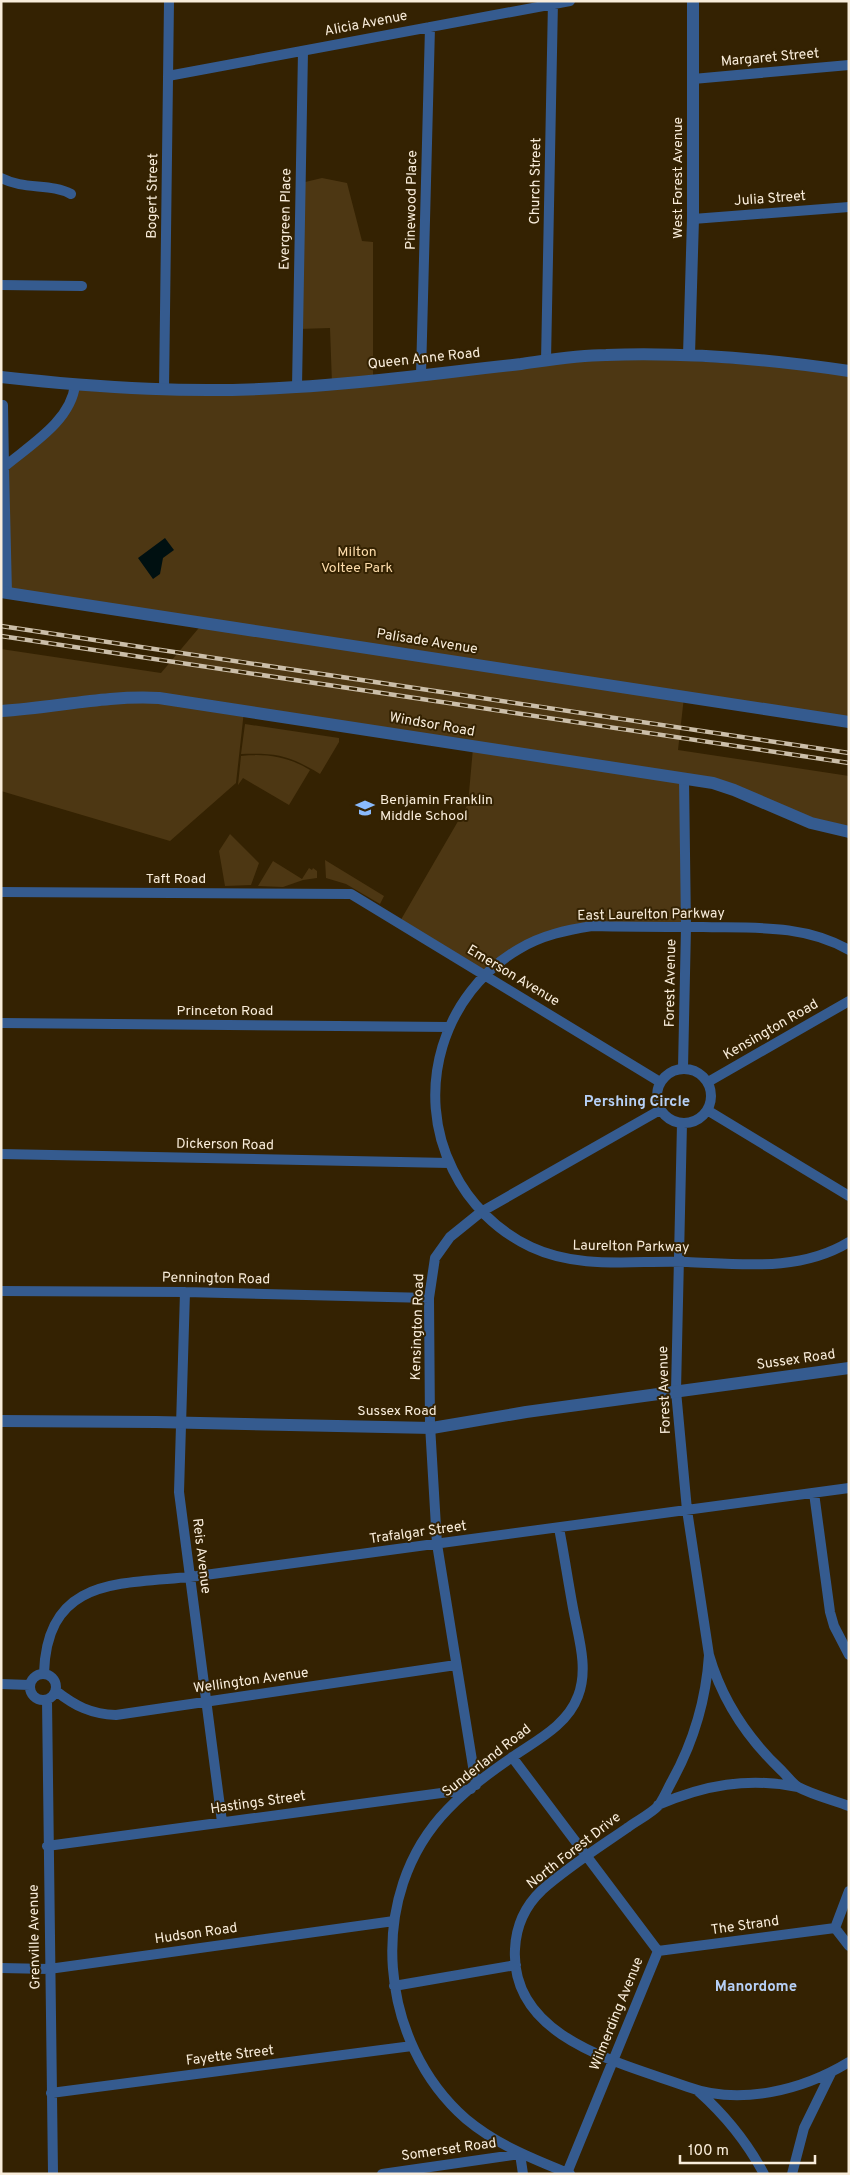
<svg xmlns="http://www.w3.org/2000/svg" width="850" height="2175" viewBox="0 0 850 2175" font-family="Overpass,sans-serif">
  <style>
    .green { fill: #4d3713 }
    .water { fill: #001011 }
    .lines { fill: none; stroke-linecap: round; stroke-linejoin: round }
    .minor { stroke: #355b8f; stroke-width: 10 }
    .tertiary { stroke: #355b8f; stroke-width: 12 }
    .rail-casing { stroke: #cbbea9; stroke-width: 4.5 }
    .rail { stroke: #342202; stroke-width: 2.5; stroke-dasharray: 8; stroke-linecap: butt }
    .labels { text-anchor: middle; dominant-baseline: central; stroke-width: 4; stroke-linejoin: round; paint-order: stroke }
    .street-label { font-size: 14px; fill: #f9eddb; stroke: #342202 }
    .park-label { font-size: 14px; fill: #feddac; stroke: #342202 }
    .poi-label { font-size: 14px; fill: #f9eddb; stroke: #342202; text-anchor: start }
    .neighbourhood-label { font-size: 15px; font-weight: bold; fill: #b6d0f6; stroke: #342202 }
  </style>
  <rect width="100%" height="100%" fill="#342202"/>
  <path class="green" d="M322,178l25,5 15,58 11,1v137l231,-24 245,16v351l-165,-25 -6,53 171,26v56l-165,-53 2,148 -94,-1 -37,7 -71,42 -85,-52 69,-119 5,-56 -229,-37 -8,72 -66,58 -169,-50v-142l160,24 42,-50 -196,-30 -3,-126 53,-45 18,-37 257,-1 -2,-56 -32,1 3,-146z
    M245,724l94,14v4l-19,32c-31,-19 -44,-21 -79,-20z
    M241,756c25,-3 48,1 69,14l-21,35 -46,-27 -5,7z
    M230,834l29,29 -8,22 -26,1 -6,-35z
    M325,860l59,36 -4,8 -34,-20 -20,-6z
    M273,861l29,18 7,-11 3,2 1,-2 4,3v7l-14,2 -20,7 -25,-1z"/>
  <path class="water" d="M165,538l9,12 -11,8 -3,16 -7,5 -15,-21z"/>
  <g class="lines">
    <path class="minor" d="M168,76l402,-75
      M693,79l156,-14
      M1,178c23,12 50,5 70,16
      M693,219l156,-12
      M1,285l81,1
      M546,361l7,-360
      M421,375l9,-348
      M297,387l6,-336
      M164,390l5,-389
      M3,405l1,62
      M7,593l-3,-126c26,-22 67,-46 71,-82
      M1,892l350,2 309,188
      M849,950c-45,-26 -96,-22 -146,-23 -37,0 -74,0 -111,-1 -25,4 -50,9 -73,23 -76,44 -106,142 -66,221 16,33 44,61 78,77 49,23 103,13 156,15 54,2 113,10 162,-20
      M1,1023l448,4
      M683,1068l3,-141 -2,-148
      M657 1096a27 27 0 1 1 54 0a27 27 0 1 1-54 0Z
      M708,1082l141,-81
      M707,1110l142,86
      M682,1123l-6,268 11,119 22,145c13,45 38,83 73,116 5,5 10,12 16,16 15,8 35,13 51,19
      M1,1154l448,9
      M1,1291l184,1 244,6
      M185,1292l-6,200 43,330
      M814,1493l16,119 4,14 15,29
      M559,1528c5,26 9,53 14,80 5,28 16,60 5,88 -11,30 -43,45 -67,62 -22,15 -45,32 -63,51 -84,86 -69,234 18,310 31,26 67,40 104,55
      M709,1655c-3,46 -15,86 -37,126 -4,7 -8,17 -13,24 -8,9 -23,16 -32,23 -29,20 -59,39 -85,62 -17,16 -26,37 -27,59 -5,90 107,114 173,138 52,19 115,3 161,-25
      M44,1673c3,-95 73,-89 146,-96l659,-89
      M30 1687a13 13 0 1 1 26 0a13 13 0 1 1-26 0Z
      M1,1684l29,1
      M56,1691c19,15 35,23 60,24l340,-50
      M47,1700l6,474
      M512,1757l146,194 -91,222
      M476,1785l-39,-241 -7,-119 -1,-127 6,-40 15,-21 31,-25 179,-102
      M658,1805c46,-20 90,-28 140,-18
      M47,1846l424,-57
      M849,1891l-14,37 14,18
      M658,1951l177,-23
      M1,1968l48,1 345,-48
      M394,1986l122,-21
      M698,2091c27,24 49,51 66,83
      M51,2093l361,-47
      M382,2174l138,-20 3,20
      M792,2174l12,-46 27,-55"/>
    <path class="tertiary" d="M689,355l4,-136v-218
      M1,377c99,11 196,17 295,10 75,-4 150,-15 225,-23 28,-4 57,-9 85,-9 81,-3 163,4 243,16
      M1,592l848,130
      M1,711c53,-3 105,-16 158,-13l554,85 21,7 77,33 38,9
      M1,1421l155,1 276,6 94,-16 323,-44"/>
    <g class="rail-casing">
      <path id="rail" d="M1,626l848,127
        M1,636l848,127"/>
    </g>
    <use href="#rail" class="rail"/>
  </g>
  <defs>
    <g id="school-bare" transform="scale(1.5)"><path d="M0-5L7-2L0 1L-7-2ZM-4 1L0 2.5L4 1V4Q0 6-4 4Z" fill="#8abafc" stroke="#342202" stroke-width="2.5" paint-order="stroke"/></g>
  </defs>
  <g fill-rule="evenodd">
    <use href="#school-bare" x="365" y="808"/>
  </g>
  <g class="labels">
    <g class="street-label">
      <text transform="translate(366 24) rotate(-11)">Alicia Avenue</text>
      <text transform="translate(770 58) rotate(-5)">Margaret Street</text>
      <text transform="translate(678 178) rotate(-90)">West Forest Avenue</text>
      <text transform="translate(536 181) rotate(-89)">Church Street</text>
      <text transform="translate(153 196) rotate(-89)">Bogert Street</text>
      <text transform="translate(770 199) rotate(-4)">Julia Street</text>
      <text transform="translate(412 200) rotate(-89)">Pinewood Place</text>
      <text transform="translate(286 219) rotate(-89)">Evergreen Place</text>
      <text transform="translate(424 359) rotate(-6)">Queen Anne Road</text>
      <text transform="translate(427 642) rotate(9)">Palisade Avenue</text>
      <text transform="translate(432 725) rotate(10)">Windsor Road</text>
      <text x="176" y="879">Taft Road</text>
      <text transform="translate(651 915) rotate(-1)">East Laurelton Parkway</text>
      <text transform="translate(513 976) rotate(31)">Emerson Avenue</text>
      <text transform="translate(671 983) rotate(-89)">Forest Avenue</text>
      <text x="225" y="1011">Princeton Road</text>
      <text transform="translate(771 1030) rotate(-30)">Kensington Road</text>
      <text transform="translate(225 1145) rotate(1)">Dickerson Road</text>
      <text transform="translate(631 1247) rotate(1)">Laurelton Parkway</text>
      <text transform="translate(216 1279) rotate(1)">Pennington Road</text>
      <text transform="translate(418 1327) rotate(-88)">Kensington Road</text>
      <text transform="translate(796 1360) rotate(-8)">Sussex Road</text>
      <text transform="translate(665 1390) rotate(-92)">Forest Avenue</text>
      <text x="397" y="1411">Sussex Road</text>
      <text transform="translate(418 1533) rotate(-8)">Trafalgar Street</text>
      <text transform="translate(201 1556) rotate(83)">Reis Avenue</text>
      <text transform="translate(251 1681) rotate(-8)">Wellington Avenue</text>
      <text transform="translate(487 1761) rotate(-38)">Sunderland Road</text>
      <text transform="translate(258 1803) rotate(-8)">Hastings Street</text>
      <text transform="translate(574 1851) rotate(-38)">North Forest Drive</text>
      <text transform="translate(745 1926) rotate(-8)">The Strand</text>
      <text transform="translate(196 1934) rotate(-8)">Hudson Road</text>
      <text transform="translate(35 1937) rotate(-91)">Grenville Avenue</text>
      <text transform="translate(617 2014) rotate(-68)">Wilmerding Avenue</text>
      <text transform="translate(230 2056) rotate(-7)">Fayette Street</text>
      <text transform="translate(449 2150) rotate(-8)">Somerset Road</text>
    </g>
    <g class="park-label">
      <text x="357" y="552">Milton<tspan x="357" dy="16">Voltee Park</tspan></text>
    </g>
    <g class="poi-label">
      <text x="380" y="800">Benjamin Franklin<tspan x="380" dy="16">Middle School</tspan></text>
    </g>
    <g class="neighbourhood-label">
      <text x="637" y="1102">Pershing Circle</text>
      <text x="756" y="1987">Manordome</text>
    </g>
  </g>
  <rect width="850" height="2175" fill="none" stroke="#f9eddb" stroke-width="5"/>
  <path d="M680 2155v8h135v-8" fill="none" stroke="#f9eddb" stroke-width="2.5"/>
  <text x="688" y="2155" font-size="15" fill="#f9eddb" stroke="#342202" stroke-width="4" paint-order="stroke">100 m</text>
</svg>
